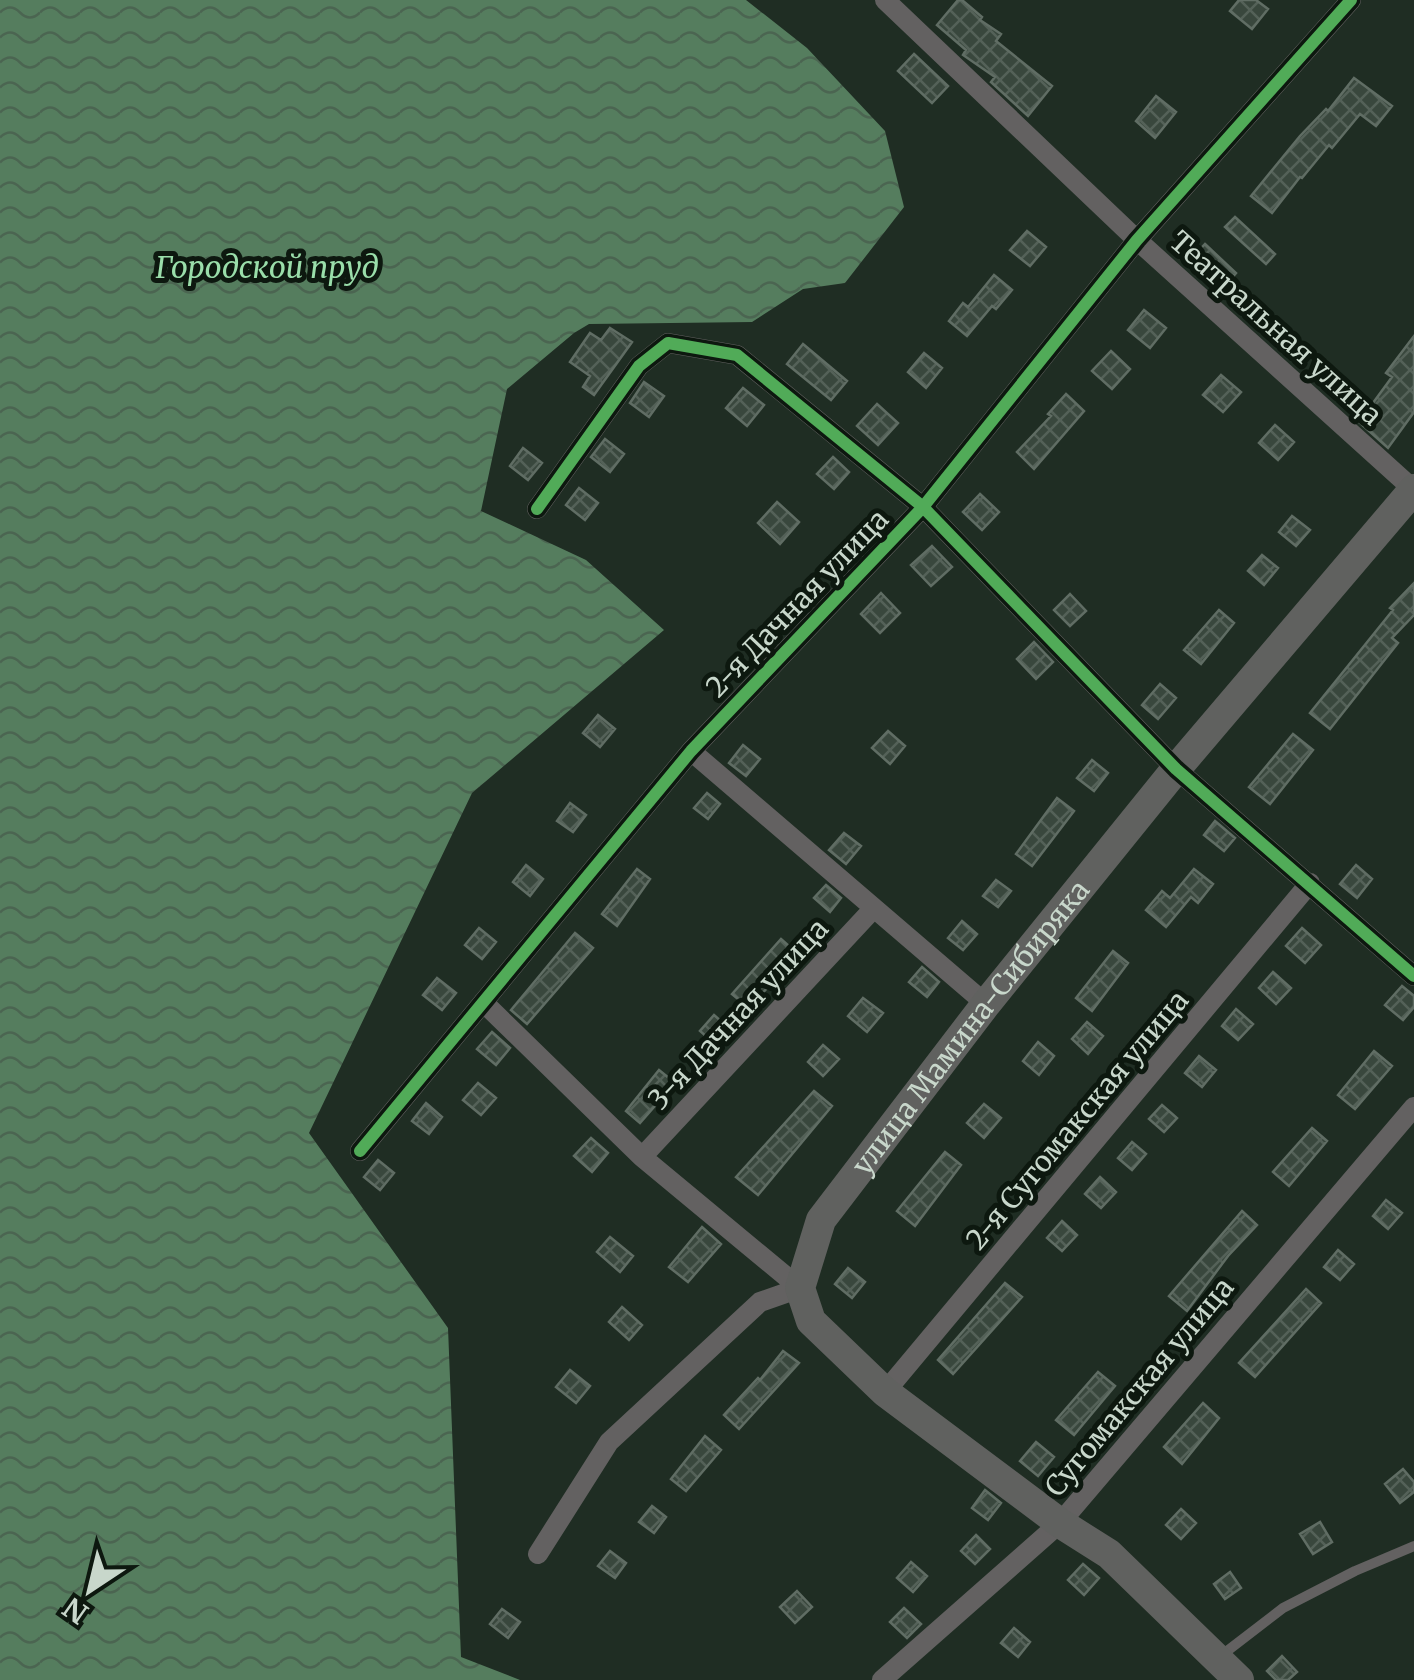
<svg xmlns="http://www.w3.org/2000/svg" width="1414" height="1680" viewBox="0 0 1414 1680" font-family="Merriweather,serif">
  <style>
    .water { fill: url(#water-waves) }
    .building { fill: url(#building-cross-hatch); stroke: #606d64; stroke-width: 2.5 }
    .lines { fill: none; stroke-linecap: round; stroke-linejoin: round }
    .service { stroke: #636161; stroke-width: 10 }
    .minor { stroke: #636161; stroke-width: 20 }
    .primary { stroke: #60615f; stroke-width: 30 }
    .cycleway-casing { stroke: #0d180f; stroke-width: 19 }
    .cycleway { stroke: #51ab58; stroke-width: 12 }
    .labels { text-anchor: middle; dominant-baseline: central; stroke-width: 10; stroke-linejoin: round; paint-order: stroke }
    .street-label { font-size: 28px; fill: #c8d7cb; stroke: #0d180f }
    .water-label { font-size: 30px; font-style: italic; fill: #9adeaa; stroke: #0d180f }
  </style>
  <defs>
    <pattern id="water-waves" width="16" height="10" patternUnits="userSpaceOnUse" patternTransform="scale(2.5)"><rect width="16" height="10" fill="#557d5e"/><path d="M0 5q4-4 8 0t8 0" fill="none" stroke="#4b6551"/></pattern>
    <pattern id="building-cross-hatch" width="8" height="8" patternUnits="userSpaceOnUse" patternTransform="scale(2.5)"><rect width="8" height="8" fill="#39473d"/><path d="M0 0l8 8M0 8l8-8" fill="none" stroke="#546158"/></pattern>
  </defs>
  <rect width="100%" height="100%" fill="#1f2d23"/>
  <path class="water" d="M0,0h746l61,48 78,83 19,76 -59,76 -42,6 -51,33 -163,2 -15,9 -67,56 -26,122 105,49 78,70 -192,163 -163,340 139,195 13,329 59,23h-520z"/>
  <path class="building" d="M958,0h4l20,17 -2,3 21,14 -5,7 56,45 -24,30 -37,-34 4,-5 -32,-22 3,-5 -29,-25z
    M1239,0h17l12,9 -16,20 -22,-18z
    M914,54l34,32 -16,17 -34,-32z
    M1354,78l38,28 -16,20 -16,-12 -28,34 -3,-3 -27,33 -2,-1 -28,36 -21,-17 49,-60 26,-27 2,2z
    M1156,96l20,16 -21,26 -19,-17z
    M1235,217l40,37 -9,10 -41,-37z
    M1027,231l19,16 -16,19 -20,-16z
    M1205,244l31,29 -15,17 -33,-28z
    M994,275l18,15 -16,19 -4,-3 -25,30 -18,-15 14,-18 5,4z
    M1144,310l22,18 -16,20 -22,-18z
    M610,328l22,14 -38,53 -11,-8 7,-11 -20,-14 20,-29 11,7z
    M1414,336v76l-26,36 -29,-26 33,-45 -6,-4z
    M803,344l44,37 -16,19 -44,-36z
    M1111,351l19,18 -18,20 -20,-18z
    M924,353l18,15 -16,20 -18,-16z
    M1221,375l20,17 -18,20 -20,-17z
    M644,382l20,14 -15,21 -19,-14z
    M743,388l21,17 -17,21 -21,-18z
    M1066,394l18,17 -50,58 -17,-17 34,-36 -3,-2z
    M877,404l21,19 -20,22 -21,-19z
    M1275,425l19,17 -16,18 -19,-17z
    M605,439l19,15 -14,18 -19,-15z
    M523,448l19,15 -14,17 -18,-14z
    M833,457l16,15 -15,17 -17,-15z
    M579,488l19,15 -13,17 -19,-15z
    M980,494l19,18 -17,18 -19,-18z
    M777,502l22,20 -19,22 -22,-21z
    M1292,516l18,14 -14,16 -17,-14z
    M932,546l20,21 -21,19 -20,-21z
    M1262,555l16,13 -14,17 -16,-14z
    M1414,583v32l-22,23 6,5 -68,86 -20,-16 83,-103 -3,-2z
    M881,593l19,20 -20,20 -19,-19z
    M1070,594l16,17 -16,15 -16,-16z
    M1219,610l15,13 -33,41 -17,-14z
    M1034,642l19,20 -17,17 -19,-20z
    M1160,684l16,14 -18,21 -16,-14z
    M598,715l17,14 -15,18 -17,-14z
    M888,731l17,15 -15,18 -18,-16z
    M1293,734l20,16 -43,54 -21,-17z
    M743,745l17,14 -14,17 -17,-13z
    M1092,760l16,13 -14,18 -17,-13z
    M707,793l13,11 -12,15 -14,-11z
    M1057,798l17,13 -42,55 -16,-12z
    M570,803l16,12 -13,17 -16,-11z
    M1215,821l20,17 -11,13 -20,-16z
    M844,833l17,13 -15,18 -17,-14z
    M526,865l17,14 -13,17 -17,-14z
    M1356,865l16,14 -15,19 -17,-14z
    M637,869l13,10 -33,47 -15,-12z
    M1194,869l19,15 -15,19 -7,-6 -25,30 -20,-17 16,-19 8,7z
    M996,880l15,11 -13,16 -15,-11z
    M826,885l15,13 -11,14 -16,-14z
    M962,921l15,13 -14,16 -15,-12z
    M479,928l17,14 -14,17 -17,-14z
    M1302,928l19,17 -16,18 -19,-17z
    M575,933l18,15 -66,76 -16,-14z
    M781,939l17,15 -49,54 -17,-14z
    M1113,951l15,12 -36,48 -16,-13z
    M922,967l17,15 -12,15 -18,-15z
    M1273,972l18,16 -15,16 -17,-16z
    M437,978l19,15 -14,17 -19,-15z
    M1402,986l12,10v11l-11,13 -18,-15z
    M863,998l20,15 -16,19 -19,-16z
    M1236,1009l17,15 -15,16 -16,-14z
    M714,1015l16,14 -14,16 -16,-14z
    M1087,1022l16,14 -15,18 -16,-15z
    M492,1032l18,16 -14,17 -19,-16z
    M1038,1042l16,14 -15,19 -16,-14z
    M823,1045l16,14 -16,17 -15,-14z
    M1374,1051l18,15 -37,43 -17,-14z
    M1199,1056l17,14 -14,17 -17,-14z
    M659,1070l16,13 -35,40 -14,-12z
    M478,1083l18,15 -15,17 -18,-15z
    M814,1091l18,15 -74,89 -22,-18z
    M426,1103l16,14 -13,17 -17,-13z
    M984,1104l17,14 -17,20 -17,-15z
    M1162,1105l15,13 -13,14 -15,-13z
    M1312,1128l15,13 -38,45 -16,-14z
    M591,1138l17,15 -16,19 -18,-16z
    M1132,1142l14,12 -14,16 -14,-12z
    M945,1152l16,13 -46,61 -18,-15z
    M378,1160l16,13 -14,17 -16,-13z
    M1100,1177l16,15 -15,16 -16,-14z
    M1386,1200l16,13 -14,16 -15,-13z
    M1242,1211l15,14 -29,31 -41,55 -18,-15z
    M1062,1221l15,14 -15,16 -15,-13z
    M702,1227l19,17 -33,38 -19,-15z
    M610,1237l23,19 -13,16 -23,-20z
    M1338,1250l16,14 -14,16 -16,-13z
    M848,1268l17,14 -13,16 -17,-14z
    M1005,1283l17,14 -69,77 -15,-14z
    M1306,1289l15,14 -66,74 -16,-14z
    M622,1307l20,18 -13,15 -20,-18z
    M783,1351l16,12 -60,66 -15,-14 34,-37 2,2z
    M570,1370l20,16 -14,17 -20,-16z
    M1098,1372l17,14 -41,49 -18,-15z
    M1203,1403l16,15 -37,46 -18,-17z
    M705,1436l16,14 -35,41 -15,-12z
    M1036,1442l18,15 -16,19 -18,-15z
    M1403,1469l11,13v10l-14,11 -15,-19z
    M985,1490l16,13 -13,17 -16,-12z
    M652,1506l14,11 -12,16 -15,-11z
    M1181,1509l15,14 -15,16 -15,-14z
    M1320,1522l12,20 -19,12 -13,-20z
    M976,1535l14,14 -15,15 -14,-13z
    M610,1551l16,12 -11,15 -17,-12z
    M911,1562l16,14 -14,16 -16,-14z
    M1083,1564l16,14 -15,17 -16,-15z
    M1230,1572l11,16 -16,11 -11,-15z
    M797,1591l15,16 -17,16 -15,-16z
    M904,1608l17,16 -14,14 -17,-16z
    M502,1609l18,13 -12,16 -18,-14z
    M1014,1628l16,14 -12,15 -17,-14z
    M1282,1656l15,16 -9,8h-12l-9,-9z"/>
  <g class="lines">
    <path class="service" d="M1218,1658l65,-50 72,-37 59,-25"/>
    <path class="minor" d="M885,0l252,240 277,250
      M537,509l102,-143 29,-23 69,12 186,152 253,262 238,207
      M691,751l295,253
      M483,1002l159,155 158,131
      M360,1151l331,-400 232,-244 214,-267 214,-240
      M642,1157l232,-249
      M885,1392l425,-509
      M538,1554l71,-112 151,-140 40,-14
      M882,1680l178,-157 354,-416"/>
    <path class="primary" id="s1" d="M1239,1680l-130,-126 -49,-31 -175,-131 -74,-71 -11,-33 21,-68 165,-216 190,-235 238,-280"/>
    <g class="cycleway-casing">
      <path id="cycleway" d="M537,509l102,-143 29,-23 69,12 186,152 253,262 238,207
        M360,1151l331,-400 232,-244 214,-267 214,-240"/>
    </g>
    <use href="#cycleway" class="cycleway"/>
  </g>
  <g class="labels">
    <g class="street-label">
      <text transform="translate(1276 328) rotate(42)">Театральная улица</text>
      <text transform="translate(797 603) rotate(-46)">2-я Дачная улица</text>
      <text transform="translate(738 1014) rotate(-47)">3-я Дачная улица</text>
      <text stroke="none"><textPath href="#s1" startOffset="910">улица Мамина-Сибиряка</textPath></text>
      <text transform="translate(1077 1120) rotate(-50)">2-я Сугомакская улица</text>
      <text transform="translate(1139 1387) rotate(-50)">Сугомакская улица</text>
    </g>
    <g class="water-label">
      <text x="267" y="267">Городской пруд</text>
    </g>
  </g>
  <g transform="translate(90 1590) rotate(215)" stroke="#0d180f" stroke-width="8" paint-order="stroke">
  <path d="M0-8L18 38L0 25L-18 38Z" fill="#c8d7cb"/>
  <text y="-15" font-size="28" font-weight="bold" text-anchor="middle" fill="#c8d7cb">N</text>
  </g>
</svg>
